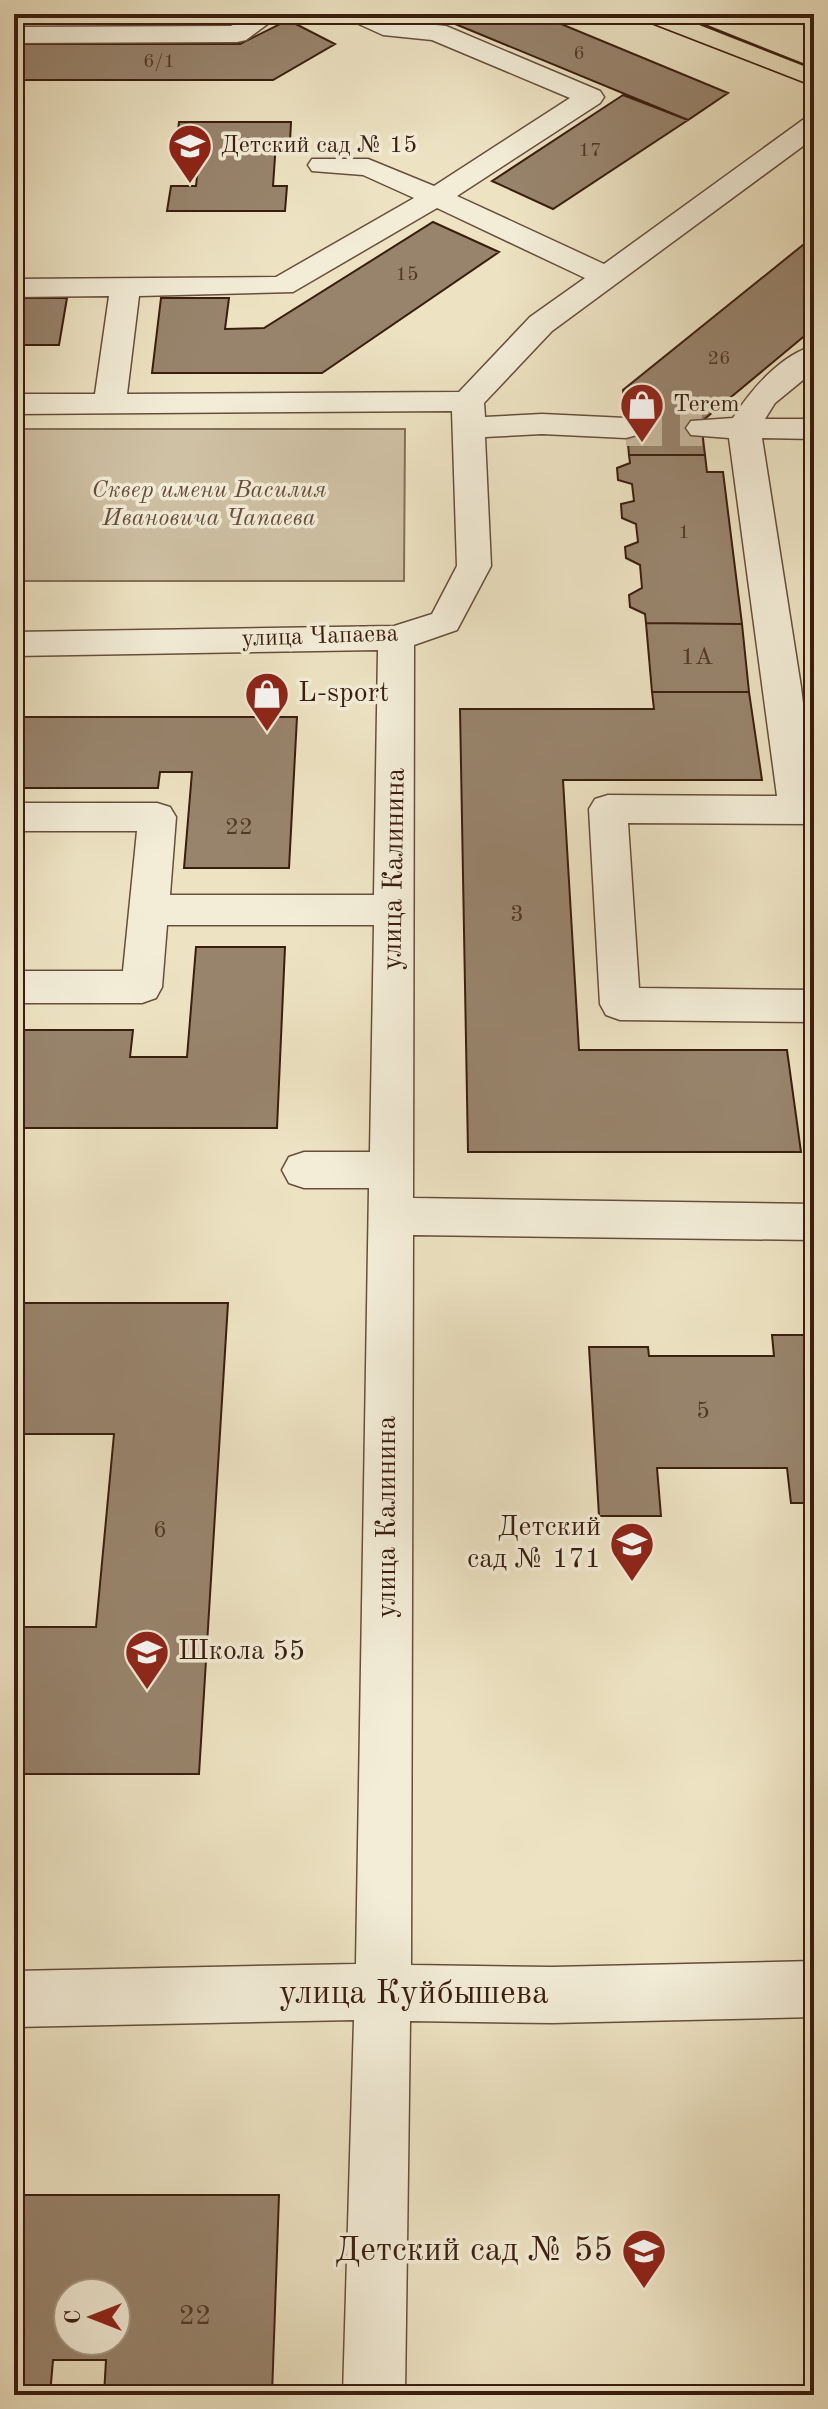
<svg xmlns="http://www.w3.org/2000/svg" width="828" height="2409" viewBox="0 0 828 2409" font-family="'Old Standard TT',serif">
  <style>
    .green { fill: #cfc1a4; stroke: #856f5a; stroke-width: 2 }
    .building { fill: #98846d; stroke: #3b1d0f; stroke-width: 2; fill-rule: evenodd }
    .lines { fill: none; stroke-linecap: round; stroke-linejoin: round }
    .minor-tunnel { stroke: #c9bb9f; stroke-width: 36; stroke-dasharray: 36 18; stroke-linecap: butt }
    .minor-casing { stroke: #684e3c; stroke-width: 3 }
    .major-casing { stroke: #3b1d0f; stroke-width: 3 }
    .minor { fill: #f3edd8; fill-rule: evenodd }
    .major { fill: #ede3c3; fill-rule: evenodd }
    .tram { stroke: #3b1d0f; stroke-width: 2 }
    .labels { text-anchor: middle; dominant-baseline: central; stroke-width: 7; stroke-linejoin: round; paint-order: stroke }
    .far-number-label { font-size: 20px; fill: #523726 }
    .far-poi-label { font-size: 24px; fill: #3b1d0f; stroke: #f3edd8; text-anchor: start }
    .far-park-label { font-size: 24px; font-style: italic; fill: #674e3c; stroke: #f3edd8 }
    .far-street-label { font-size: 24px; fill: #3b1d0f; stroke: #f3edd8 }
    .number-label { font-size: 24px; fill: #523726 }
    .poi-label { font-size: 28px; fill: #3b1d0f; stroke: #f3edd8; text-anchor: start }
    .street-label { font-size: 28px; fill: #3b1d0f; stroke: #f3edd8 }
    .near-number-label { font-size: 28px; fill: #523726 }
    .near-street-label { font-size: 34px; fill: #3b1d0f; stroke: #f3edd8 }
    .near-poi-label { font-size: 34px; fill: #3b1d0f; stroke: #f3edd8; text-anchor: end }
  </style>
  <rect width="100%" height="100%" fill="#ede3c3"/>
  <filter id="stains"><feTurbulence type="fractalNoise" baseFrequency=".0025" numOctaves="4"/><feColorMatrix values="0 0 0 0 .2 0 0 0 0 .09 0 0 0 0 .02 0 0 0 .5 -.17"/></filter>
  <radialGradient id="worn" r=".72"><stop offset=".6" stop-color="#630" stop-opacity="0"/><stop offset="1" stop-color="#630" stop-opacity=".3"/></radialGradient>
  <path class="green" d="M14,429h391l-1,152h-390z"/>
  <path class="building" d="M431,14h106l191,79 -40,27z
    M288,20l47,24 -62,36h-259v-36h226z
    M623,95l65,25 -135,89 -61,-28z
    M179,122h112l-1,20h-14l-3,44h14l-2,25h-118l4,-25h25l4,-40h-24z
    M433,222l66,30 -177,121h-170l9,-75h68l-4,31 39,-1z
    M814,236v92l-113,94 4,33h-76l-6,-65z
    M14,298h53l-8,47h-45z
    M629,455h76l2,17h16l19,152 -96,-1 -1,-9 -15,-7 -1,-12 13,-7 -2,-23 -14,-7 -1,-11 13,-5 -2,-18 -14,-6 -1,-14 13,-3 -2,-17 -14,-4 -1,-12 13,-5z
    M646,623l96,1 7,68h-97z
    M652,692h97l13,88h-199l16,270h208l14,102h-333l-8,-443h194z
    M14,717h283l-8,151h-105l8,-96h-32l-2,16h-144z
    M196,947h89l-8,181h-263v-98h119l-3,27h57z
    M14,1303h214l-29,471h-185v-147h82l18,-193h-100z
    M772,1335h42v168h-23l-4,-35h-130l4,48h-62l-10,-169h59l1,9h125z
    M14,2195h265l-7,200h-168l2,-35h-53l-3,35h-36zM68,2293h48v48h-48z"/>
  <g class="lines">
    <path class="minor-tunnel" d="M626,428h76"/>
    <g class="minor-casing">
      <path id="minor" d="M250,14h31l-35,26 -9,2 -223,1v-16l217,-1z
        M346,14h34l17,7 49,5 154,65 4,6 -4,6 -143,93 147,68 200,-145 10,-2v21l-262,193 -68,72 1,14 57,-3 84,4 11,3 5,7 -5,7 -11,3 -84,-4 -57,3 6,129 -34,64 -43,15 -1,553 401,6v36l-401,-5 -2,730 141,2 262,-6v56l-262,6 -142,-2 -5,374h-62l11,-375 -340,7v-56l342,-7 13,-776h-65l-15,-5 -7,-13 7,-13 15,-5h66l4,-227h-207l-5,62 -6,11 -14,5h-128v-32h109l14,-140h-123v-28h143l13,4 6,10 -6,78h204l4,-245 -364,6v-24l380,-6 38,-12 25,-48 -5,-155 -438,3v-20h81l14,-98 -95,1v-18l262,-2 138,-79 -51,-23 -51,-4 -4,-6 4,-6h56l66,27 136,-88 -138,-58 -49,-5 -33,-15zM437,208l148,70 -55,39 -71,75 -332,2 12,-98 154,-4z
        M814,346v25l-39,32 -10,16h49v20l-52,-1 39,249 13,106v31l-186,-1 11,165 175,2v32l-194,-2 -14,-5 -6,-11 -11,-195 6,-10 13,-4 169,1 -48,-358 -38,-3 -5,-7 5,-7 42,-3c17,-27 48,-64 81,-72z"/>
    </g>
    <g class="major-casing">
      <path id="major" d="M640,14h36l138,55v17l-170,-66z"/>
    </g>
    <use href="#minor" class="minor"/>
    <use href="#major" class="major"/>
    <path class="tram" d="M674,14l140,55"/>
  </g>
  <defs>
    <g id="school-pin" transform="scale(2.3)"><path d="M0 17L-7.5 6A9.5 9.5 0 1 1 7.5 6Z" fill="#8f2418" stroke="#f3edd8"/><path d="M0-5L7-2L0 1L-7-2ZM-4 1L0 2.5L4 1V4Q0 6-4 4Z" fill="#fff"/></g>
    <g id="shop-pin" transform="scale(2.3)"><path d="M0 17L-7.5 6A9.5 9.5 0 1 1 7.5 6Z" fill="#8f2418" stroke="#f3edd8"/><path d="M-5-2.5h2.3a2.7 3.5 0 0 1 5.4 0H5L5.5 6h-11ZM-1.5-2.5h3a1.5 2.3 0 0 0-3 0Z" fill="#fff"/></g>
  </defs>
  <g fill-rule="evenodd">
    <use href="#school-pin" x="190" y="146"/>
    <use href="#shop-pin" x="642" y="405"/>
    <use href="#shop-pin" x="267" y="694"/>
    <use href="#school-pin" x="632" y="1544"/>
    <use href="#school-pin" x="147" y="1652"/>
    <use href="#school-pin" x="644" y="2251"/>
  </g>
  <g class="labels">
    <g class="far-number-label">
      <text x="579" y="54">6</text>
      <text x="159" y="62">6/1</text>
      <text x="590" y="151">17</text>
      <text x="407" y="275">15</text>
      <text x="719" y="359">26</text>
      <text x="684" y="533">1</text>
    </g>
    <g class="far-poi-label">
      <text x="221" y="146">Детский сад № 15</text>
      <text x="673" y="405">Terem</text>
    </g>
    <g class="far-park-label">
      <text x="209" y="491">Сквер имени Василия<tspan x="209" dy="28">Ивановича Чапаева</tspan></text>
    </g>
    <g class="far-street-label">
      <text transform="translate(320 637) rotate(-2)">улица Чапаева</text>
    </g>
    <g class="number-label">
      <text x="697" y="658">1А</text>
      <text x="239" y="828">22</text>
      <text x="517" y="915">3</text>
      <text x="703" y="1412">5</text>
      <text x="160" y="1531">6</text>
    </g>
    <g class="poi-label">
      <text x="298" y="694">L-sport</text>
      <text x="601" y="1528" text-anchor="end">Детский<tspan x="601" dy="32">сад № 171</tspan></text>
      <text x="178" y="1652">Школа 55</text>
    </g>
    <g class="street-label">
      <text transform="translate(395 869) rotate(-89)">улица Калинина</text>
      <text transform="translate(388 1517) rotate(-90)">улица Калинина</text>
    </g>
    <g class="near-number-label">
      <text x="195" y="2317">22</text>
    </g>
    <g class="near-street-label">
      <text x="414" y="1994">улица Куйбышева</text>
    </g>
    <g class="near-poi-label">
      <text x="613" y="2251">Детский сад № 55</text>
    </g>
  </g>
  <rect width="828" height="2409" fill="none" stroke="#ede3c3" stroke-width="48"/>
  <rect x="16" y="16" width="796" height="2377" fill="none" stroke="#3b1d0f" stroke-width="4"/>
  <rect x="24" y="24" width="780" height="2361" fill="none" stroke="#3b1d0f" stroke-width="2"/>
  <g transform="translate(92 2317) rotate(270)"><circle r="38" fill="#f3edd8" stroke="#a99a88" stroke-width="2"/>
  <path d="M0-6L14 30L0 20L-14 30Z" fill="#8f2418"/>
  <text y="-12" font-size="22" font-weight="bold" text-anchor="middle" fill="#3b1d0f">С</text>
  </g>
  <rect width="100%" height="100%" filter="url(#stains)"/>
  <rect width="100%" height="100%" fill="url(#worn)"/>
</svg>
